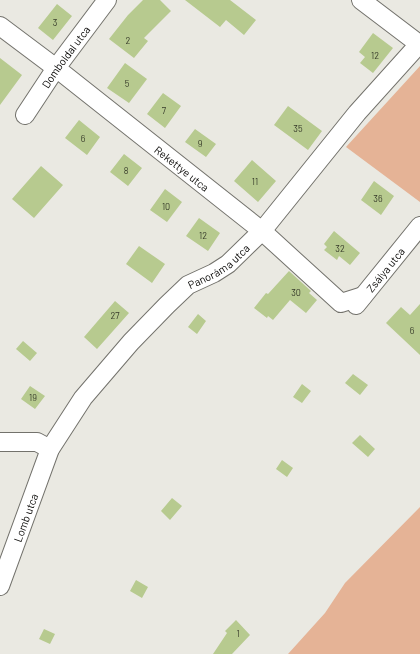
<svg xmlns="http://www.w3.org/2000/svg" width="420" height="654" viewBox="0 0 420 654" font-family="Barlow,sans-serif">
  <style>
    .green { fill: #e5b396 }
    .building { fill: #b7ca8f }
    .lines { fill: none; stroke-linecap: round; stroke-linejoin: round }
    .minor-casing { stroke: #73726c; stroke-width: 20 }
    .minor { stroke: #fff; stroke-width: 18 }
    .labels { text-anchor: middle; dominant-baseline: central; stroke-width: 4; stroke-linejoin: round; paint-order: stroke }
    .number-label { font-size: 9px; fill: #373b2a }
    .street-label { font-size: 11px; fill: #0c0b09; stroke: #eae9e2 }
  </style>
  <rect width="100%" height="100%" fill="#eae9e2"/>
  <path class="green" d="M420,66v136l-74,-55z
    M420,507v147h-132l37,-41 20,-30z"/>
  <path class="building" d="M143,0h17l11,11 -27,27 4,3 -14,17 -25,-19 19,-24z
    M185,0h45l26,20 -12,15 -18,-15 -6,7z
    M57,4l15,12 -19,24 -15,-12z
    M373,33l20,15 -20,25 -13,-10 5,-6 -6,-5z
    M0,58l22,17 -22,30z
    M125,63l22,16 -18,24 -22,-15z
    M163,93l18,13 -16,22 -18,-14z
    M288,106l34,25 -14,19 -34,-25z
    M79,120l21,17 -13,18 -22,-17z
    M195,129l21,15 -10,13 -21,-15z
    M124,154l18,14 -14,18 -18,-14z
    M252,160l24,21 -18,21 -24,-21z
    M41,166l22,19 -29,33 -22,-19z
    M374,181l20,15 -13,19 -20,-15z
    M165,189l17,13 -15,20 -17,-12z
    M199,218l21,15 -12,18 -22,-15z
    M334,231l26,22 -10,12 -11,-9 -2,4 -13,-10 3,-3 -3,-3z
    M139,246l26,18 -13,19 -26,-19z
    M289,271l22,20 -2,2 8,7 -11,13 -16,-13 -17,20 -5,-4 -1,2 -13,-10 12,-15 2,1z
    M115,301l14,12 -32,36 -13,-12z
    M420,304v51l-34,-32 15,-16 9,8z
    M198,314l8,7 -9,13 -9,-7z
    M23,341l14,12 -7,8 -14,-12z
    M353,374l15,11 -8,10 -15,-12z
    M302,384l9,7 -9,12 -9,-6z
    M30,386l15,10 -10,13 -14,-10z
    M360,435l15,14 -7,8 -16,-14z
    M282,460l11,8 -6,9 -11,-8z
    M172,498l10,8 -12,14 -9,-9z
    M136,580l12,7 -6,11 -12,-7z
    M236,620l14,15 -18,19h-19l14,-21 -2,-2z
    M44,629l11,5 -5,10 -11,-5z"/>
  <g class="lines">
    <g class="minor-casing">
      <g id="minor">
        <path d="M361,0l58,44"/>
        <path id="s1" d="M0,26l56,42 206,163 79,72 22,-7"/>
        <path id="s2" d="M25,115l31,-47 51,-68"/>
        <path id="s3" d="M356,305l64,-79"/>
        <path d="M0,442h37l13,7"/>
        <path id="s4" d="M0,586l50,-137 33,-51 48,-56 36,-37 21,-20 26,-12 14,-9 34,-33 95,-118 63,-70"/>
      </g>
    </g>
    <use href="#minor" class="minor"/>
  </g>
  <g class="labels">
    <g class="number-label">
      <text x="55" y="22">3</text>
      <text x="128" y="40">2</text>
      <text x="375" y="55">12</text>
      <text x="127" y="83">5</text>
      <text x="164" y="110">7</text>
      <text x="298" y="128">35</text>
      <text x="83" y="138">6</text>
      <text x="200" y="143">9</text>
      <text x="126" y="170">8</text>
      <text x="255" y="181">11</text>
      <text x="378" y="198">36</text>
      <text x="166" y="206">10</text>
      <text x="203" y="235">12</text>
      <text x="340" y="248">32</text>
      <text x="296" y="292">30</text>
      <text x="115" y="315">27</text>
      <text x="412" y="330">6</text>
      <text x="33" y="397">19</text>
      <text x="238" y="633">1</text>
    </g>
    <g class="street-label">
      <text stroke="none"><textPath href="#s2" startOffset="71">Domboldal utca</textPath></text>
      <text stroke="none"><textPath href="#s1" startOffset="231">Rekettye utca</textPath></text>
      <text stroke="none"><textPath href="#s4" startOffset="397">Panoráma utca</textPath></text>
      <text stroke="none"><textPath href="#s3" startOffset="46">Zsálya utca</textPath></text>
      <text stroke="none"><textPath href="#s4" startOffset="73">Lomb utca</textPath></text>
    </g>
  </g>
</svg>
